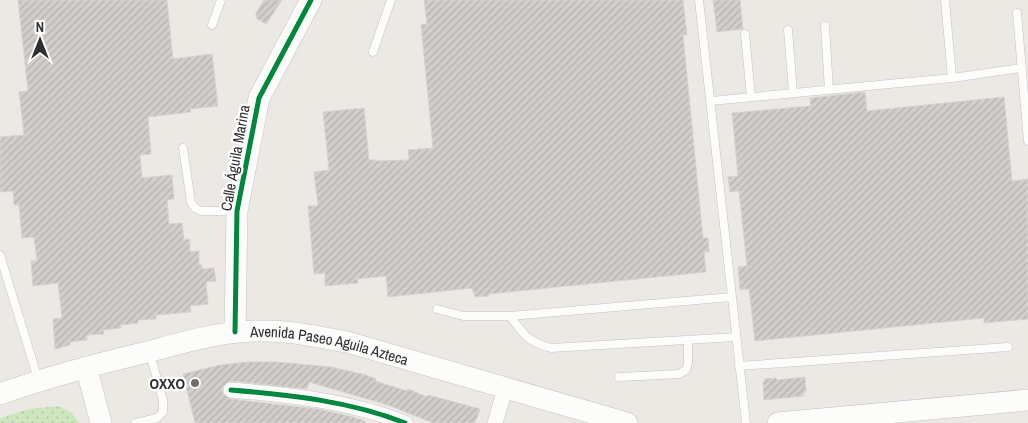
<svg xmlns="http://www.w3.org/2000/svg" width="1028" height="423" viewBox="0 0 1028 423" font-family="'Archivo Narrow',sans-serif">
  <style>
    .grass { fill: url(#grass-dots) }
    .building { fill: url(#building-hatch); stroke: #d7d4d0 }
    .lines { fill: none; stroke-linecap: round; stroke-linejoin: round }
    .lane-casing { stroke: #c5c4c5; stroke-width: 9 }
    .street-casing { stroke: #c5c4c5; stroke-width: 16 }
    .secondary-casing { stroke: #c5c4c5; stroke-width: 22 }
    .lane { stroke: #fcfcfb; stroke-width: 8 }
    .street { stroke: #fcfcfb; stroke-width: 15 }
    .secondary { stroke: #fcfcfb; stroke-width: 21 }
    .cycleway-casing { stroke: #fff; stroke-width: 8 }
    .cycleway { stroke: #00873e; stroke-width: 5 }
    .poi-dot { fill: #706f6e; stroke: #fff; stroke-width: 2 }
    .labels { text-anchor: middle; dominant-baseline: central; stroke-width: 4.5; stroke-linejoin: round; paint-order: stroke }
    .street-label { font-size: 15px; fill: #2e2e2e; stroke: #fff }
    .poi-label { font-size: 15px; font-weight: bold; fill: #2e2e2e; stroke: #fff; text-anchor: end }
  </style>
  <defs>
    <pattern id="grass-dots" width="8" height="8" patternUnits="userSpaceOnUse" patternTransform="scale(1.25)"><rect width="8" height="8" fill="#cee6be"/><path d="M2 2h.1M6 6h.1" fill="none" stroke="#b1c6a4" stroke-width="1.8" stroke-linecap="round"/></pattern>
    <pattern id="building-hatch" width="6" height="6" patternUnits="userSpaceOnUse" patternTransform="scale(1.25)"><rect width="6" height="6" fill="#d1cecb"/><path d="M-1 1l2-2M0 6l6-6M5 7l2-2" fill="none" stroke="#b4b1af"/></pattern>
  </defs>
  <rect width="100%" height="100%" fill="#ece8e4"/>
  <path class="grass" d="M59,406l13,7 7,10h-79v-5l29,-9z"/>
  <path class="building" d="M18,0h149l6,59 39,-5 6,52 -28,3 1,3 -43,5 3,37 -11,1 2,23 30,-3 2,24 -7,1 2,24 13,-1 2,17 6,-1v13l9,-1v14h3v4l12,-1 2,13 -10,1 2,22 -18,2 1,6 -35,3v4l-18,1v3l-17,2v3l-18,2 1,4 -17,1v5l-17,2v3l-15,4 -2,-28 1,-2 8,-1 -4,-35 -25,3 -2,-25h6l-3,-24 -12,1 -3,-33h-5l-1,-14 -13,1v-55l24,-2 -5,-43 9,-1z
    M264,0h18l-16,24 -10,-6v-5z
    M424,0h259l4,35h-4l20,203h5l1,14h-5l2,20 -217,22v2l-14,1 -3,-9 -84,9 -2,-21 -29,3 1,4 -33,3v-13l-11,1 -6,-68h10l-4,-34 15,-2 -6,-58 41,-4 5,52h7v1l33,-1 -1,-10 25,-2 -12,-123 6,-1z
    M713,0h27l3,29 -26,3z
    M865,92l2,19 137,-14 8,84 16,-2v140l-44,4v-5l-229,23 -6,-52 -9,1 -2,-23 9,-1 -8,-75 -9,1 -2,-15 10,-1 -6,-63 79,-7 -1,-8z
    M248,362h29l54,5 35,8 10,4 -1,2 32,10 1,-2 19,8 1,-2 52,14 -5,14h-42l-45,-18 -79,-23 -2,7 -75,-8 -5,1 -5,7 1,5 7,5 88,10 31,7 16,5v2h-170l-12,-49 37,-9z
    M805,377l1,15 -3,1v3l-39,4 -1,-18h2l-1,-3 12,-1 1,2z"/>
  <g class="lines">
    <g class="lane-casing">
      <path id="lane" d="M699,0l47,423
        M945,0l7,78
        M1017,13l11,128
        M212,25l9,-25
        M825,26l4,64
        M788,30l5,63
        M745,34l6,63
        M373,52l18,-52
        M711,101l241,-23 70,-10
        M183,148l8,54 4,6 6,3h34
        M0,255l38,124
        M437,309l26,7h47l222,-19
        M510,316c13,18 18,26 41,32l185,-11
        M739,366l269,-19
        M619,377l60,-3 7,-4 2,-7v-23
        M136,423l21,-5 6,-6v-12l-13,-46"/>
    </g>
    <g class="street-casing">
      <path id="street" d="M231,390c59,5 119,11 174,33
        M495,423l10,-34"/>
    </g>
    <g class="secondary-casing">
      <g id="secondary">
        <path d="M235,332l2,-121 22,-113 52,-98"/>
        <path d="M86,367l15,56"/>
        <path id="s1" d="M0,394c48,-17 97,-30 147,-42 38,-10 74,-21 113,-21 29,-1 58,6 87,11l280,81"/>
        <path d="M778,423l250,-23"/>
      </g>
    </g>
    <use href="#lane" class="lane"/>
    <use href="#street" class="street"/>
    <use href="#secondary" class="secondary"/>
    <g class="cycleway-casing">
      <path id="cycleway" d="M235,332l2,-121 22,-113 52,-98
        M231,390c59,5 119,11 174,33"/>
    </g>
    <use href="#cycleway" class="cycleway"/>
  </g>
  <circle class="poi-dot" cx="195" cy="383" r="5"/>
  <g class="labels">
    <g class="street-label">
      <text transform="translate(235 158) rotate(-80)">Calle Águila Marina</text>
      <text stroke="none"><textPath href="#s1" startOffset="339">Avenida Paseo Aguila Azteca</textPath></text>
    </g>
    <g class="poi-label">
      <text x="185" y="383">OXXO</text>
    </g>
  </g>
  <g transform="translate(40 40)" stroke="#ffffff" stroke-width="4" paint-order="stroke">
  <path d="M0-4L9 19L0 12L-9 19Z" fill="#2e2e2e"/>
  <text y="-8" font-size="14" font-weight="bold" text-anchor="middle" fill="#2e2e2e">N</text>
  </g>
</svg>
